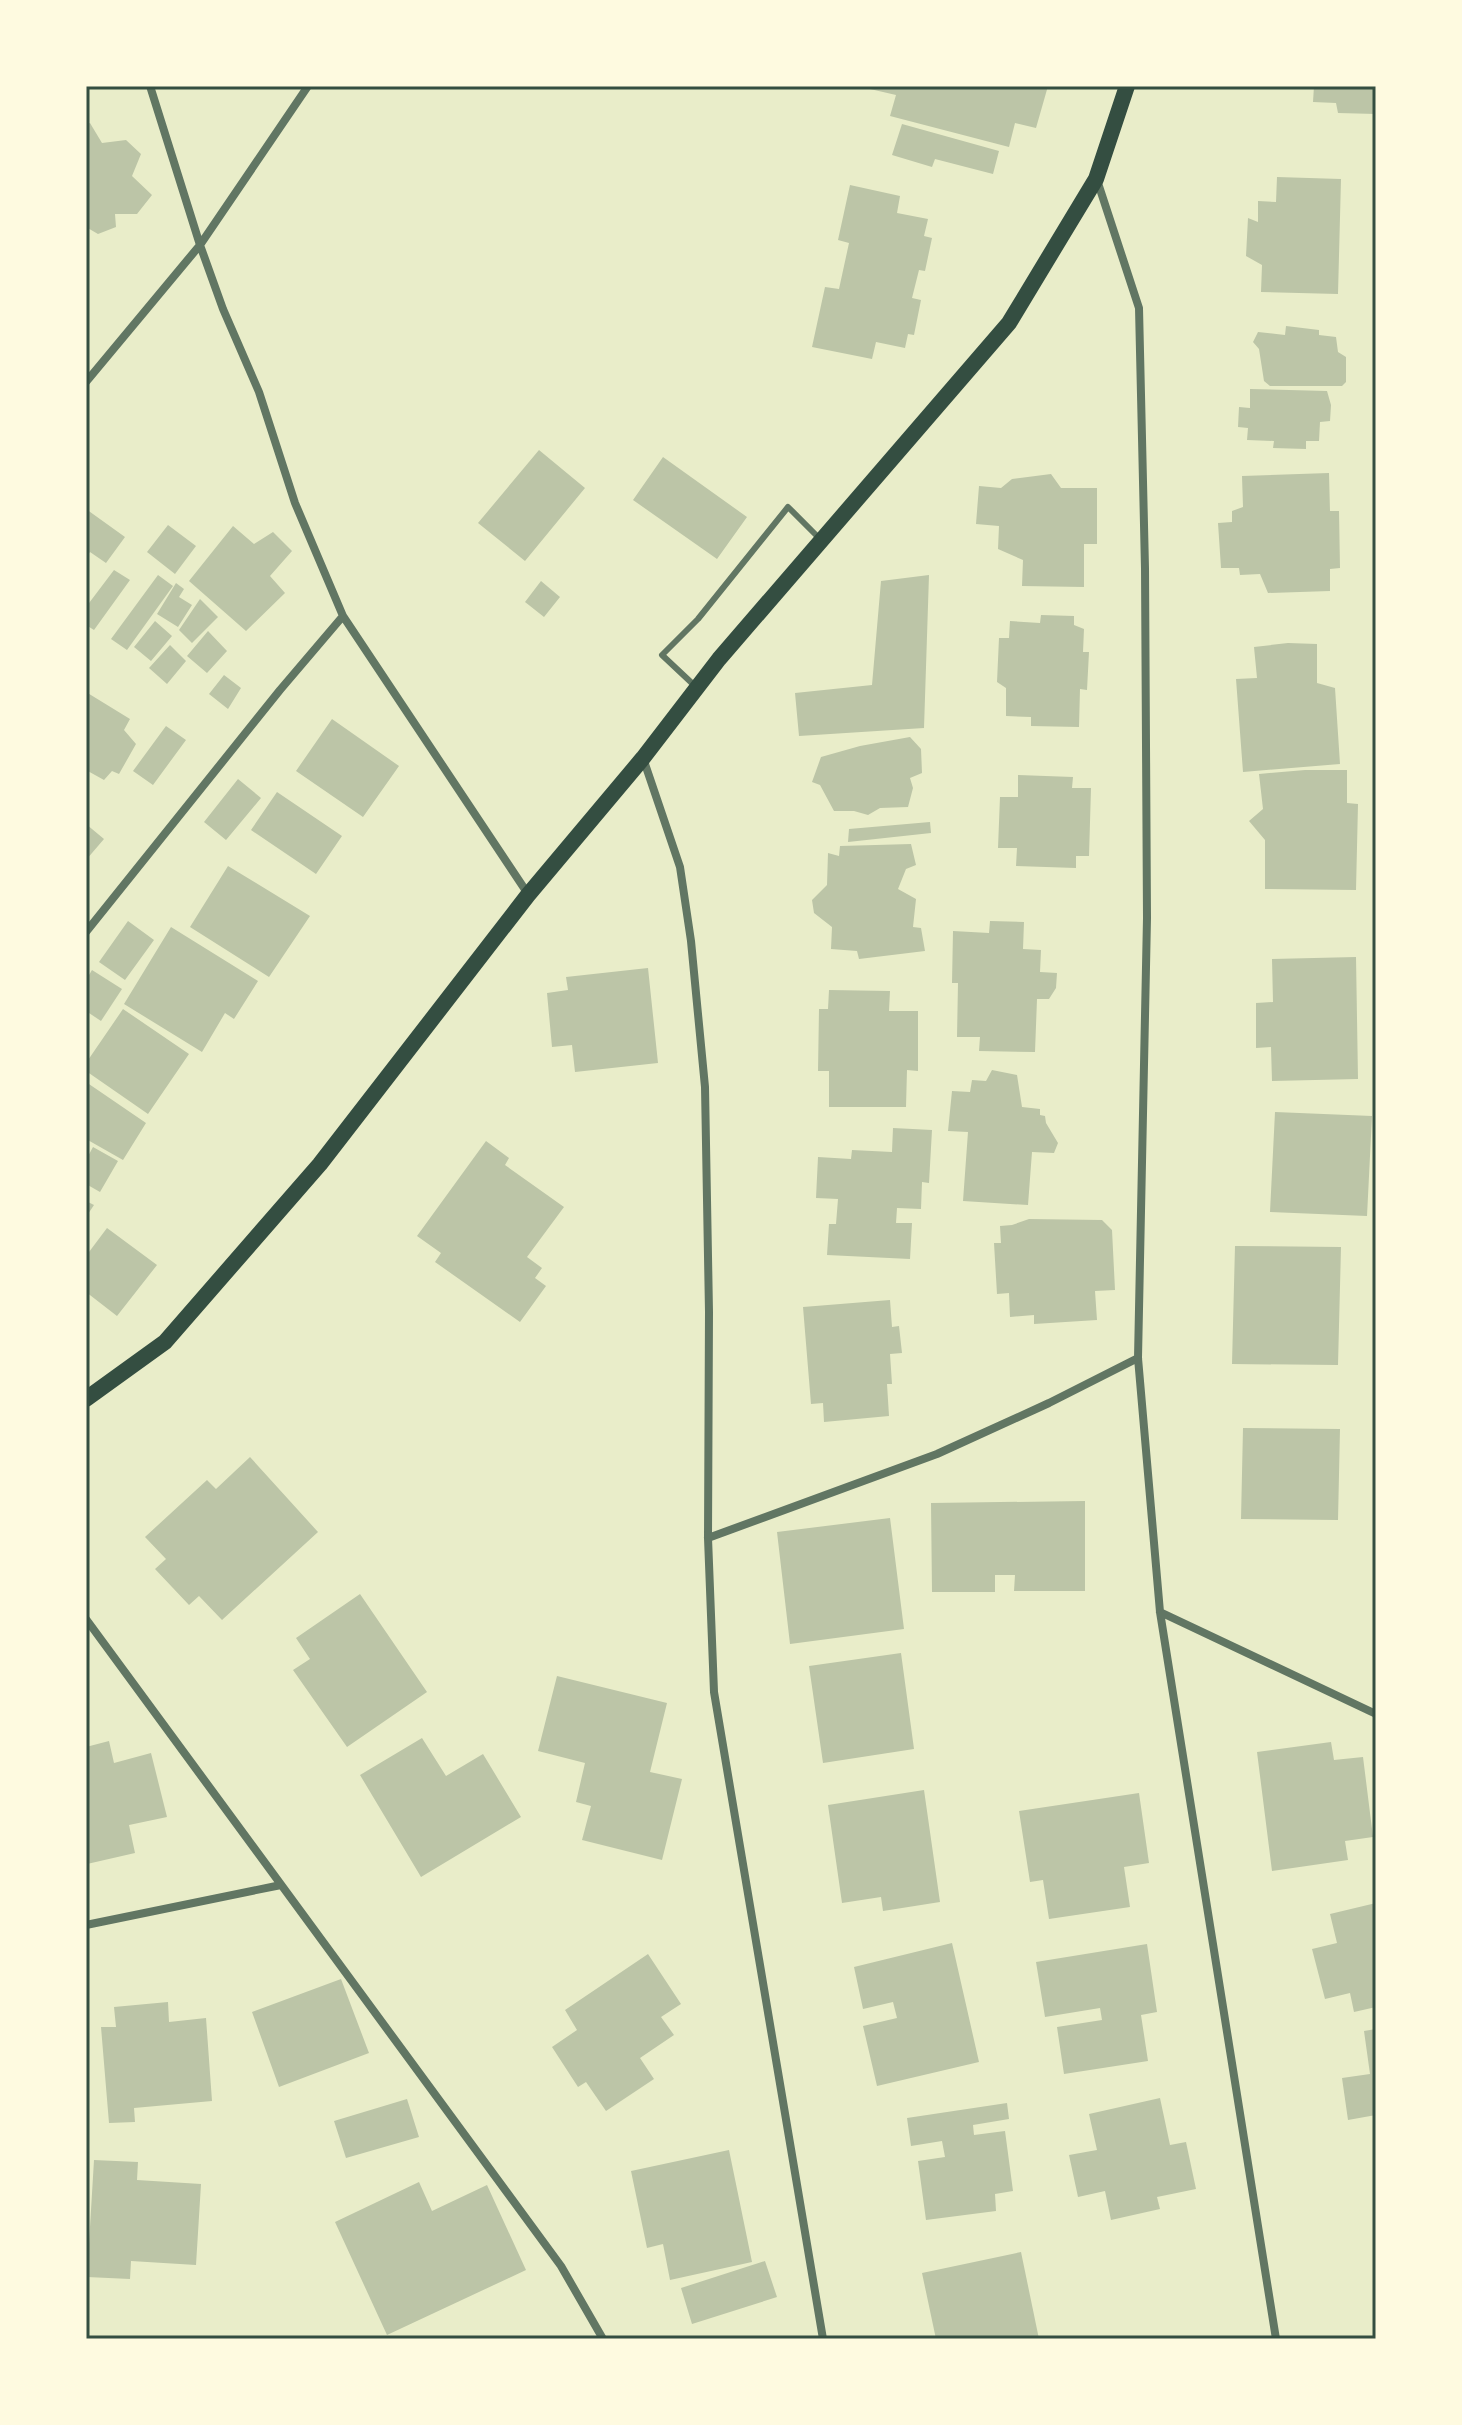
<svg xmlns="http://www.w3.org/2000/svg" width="1462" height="2425" viewBox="0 0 1462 2425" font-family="Barlow,sans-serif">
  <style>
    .building { fill: #bcc5a7 }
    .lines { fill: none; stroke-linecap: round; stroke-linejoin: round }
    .service { stroke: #617663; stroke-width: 6 }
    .minor { stroke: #617663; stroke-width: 8 }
    .secondary { stroke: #344e41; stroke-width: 16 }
    .neatline { fill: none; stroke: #344e41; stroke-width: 3 }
  </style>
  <rect width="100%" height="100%" fill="#e9edc9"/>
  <path class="building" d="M871,86h177l-12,42 -21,-5 -6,24 -119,-31 6,-21 -26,-6z
    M1314,86h62v28l-38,-1 -2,-10 -23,-1z
    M90,123l12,20 24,-3 15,14 -9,22 20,19 -15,19h-22l1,13 -18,7 -12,-7v-103z
    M902,124l97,27 -6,23 -58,-15 -3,8 -40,-12z
    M1277,177l64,2 -3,115 -77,-2 1,-27 -16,-9 2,-38 10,4v-21l18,1z
    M850,185l50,11 -3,17 31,6 -4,17 8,2 -7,33 -6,-1 -7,28 9,2 -7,35 -6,-1 -3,14 -29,-6 -4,17 -60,-12 13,-60 14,2 10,-46 -11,-3z
    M1286,326l33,4v5l17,2 2,15 8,5v25l-4,4h-72l-6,-5 -5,-32 -6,-7 5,-10 27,3z
    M1250,389l77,2 4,14 -1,16 -10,1 -1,19h-13v8l-33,-1 1,-7 -27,-1 1,-12 -10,-1 1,-20 11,1z
    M539,450l46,38 -60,73 -47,-38z
    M663,457l84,60 -30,42 -84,-59z
    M1329,473l1,38h9l1,57 -10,1v22l-62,2 -8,-19 -20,1 -1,-7h-18l-3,-45 14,-1v-11l11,-4 -1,-31z
    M1051,474l10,14h36v56h-13v43l-62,-1 1,-26 -25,-11 1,-23 -23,-2 3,-38 22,2 11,-9z
    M86,509l39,28 -19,26 -16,-11 -4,6z
    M168,525l28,21 -21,28 -28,-22z
    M233,526l21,18 19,-12 19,19 -22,25 15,17 -39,38 -57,-50z
    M114,570l16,10 -36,50 -8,-5v-18z
    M158,575l15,11 -46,64 -16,-11z
    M929,575l-5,153 -125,8 -4,-43 77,-8 9,-104z
    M541,581l19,16 -16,20 -19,-15z
    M176,583l8,6 -5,8 13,8 -14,22 -21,-13z
    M200,599l18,18 -26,26 -13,-13z
    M1041,615l33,1v9l10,4 -1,23h6l-2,38 -7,-1 -1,38 -48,-1v-9l-25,-1v-28l-9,-6 2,-44h10l1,-17 30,2z
    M155,621l17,15 -21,25 -17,-14z
    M208,631l19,20 -20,22 -20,-17z
    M1288,643l29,1v39l18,5 5,76 -97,8 -7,-93 21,-1 -3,-31z
    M170,645l16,16 -19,23 -18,-16z
    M224,675l17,13 -13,21 -19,-15z
    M86,692l44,27 -6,11 12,14 -17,30 -7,-3 -8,9 -18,-10z
    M332,719l67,47 -36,51 -67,-46z
    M166,726l20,14 -33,45 -20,-14z
    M910,737l11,12 1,24 -12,5 3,10 -5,19 -28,1 -12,7 -14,-4h-20l-14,-26 -8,-3 9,-25 39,-11z
    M1305,770h42v33l11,1 -2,86 -91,-1v-49l-16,-19 14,-12 -4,-35z
    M1018,775l55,2 -1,11h19l-2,68h-13v12l-60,-2 1,-18h-19l2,-51h18z
    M238,779l23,19 -35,42 -22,-18z
    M277,792l65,44 -26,38 -65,-44z
    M930,822l1,11 -83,9 1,-13z
    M86,824l18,15 -18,21z
    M911,844l5,21 -10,4 -8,20 18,10 -3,28 8,1 4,23 -66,8 -2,-8 -26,-2 1,-22 -18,-14 -2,-13 15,-15 1,-32 11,3 1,-10z
    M228,866l82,50 -41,61 -79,-50z
    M128,921l26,19 -29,40 -26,-18z
    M990,921l34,1 -1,27 18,1 -1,22 17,1 -1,15 -7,11h-12l-2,53 -56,-1 1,-14h-23l1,-54h-6l1,-52 36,2z
    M171,927l87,54 -24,38 -9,-6 -23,39 -78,-48z
    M1356,957l2,122 -86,2 -1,-34 -15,1v-45l17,-1 -1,-43z
    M648,968l10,95 -83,9 -3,-27 -20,2 -5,-54 21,-3 -2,-13z
    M92,970l30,19 -21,32 -15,-10v-31z
    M829,990l61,1 -1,20h29v60l-11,-1 -1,37h-77v-36h-11l1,-62h9z
    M123,1009l66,45 -41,60 -62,-43v-8z
    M992,1070l25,5 5,32 18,2v6l5,1 1,7 12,20 -4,10 -22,-1 -4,53 -65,-4 5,-69 -20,-1 4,-40 18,1 2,-12 14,1z
    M86,1082l60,41 -23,37 -37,-21z
    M1275,1112l97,4 -5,100 -97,-4z
    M893,1128l39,2 -3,53 -7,-1 -1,27 -24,-1 -1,15h16l-2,36 -83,-4 2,-31h7l2,-25 -22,-1 2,-41 33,2 1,-9 40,2z
    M486,1141l23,17 -4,7 59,42 -37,50 15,11 -7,10 11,8 -26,36 -85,-60 6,-9 -24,-17z
    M93,1147l25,14 -18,31 -14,-8v-24z
    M86,1201l8,4 -8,12z
    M1029,1219l73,1 10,10 3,60 -20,1 2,29 -63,4v-9l-24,2 -1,-24 -12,1 -3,-51h7l-1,-17 12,-1z
    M107,1228l50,37 -40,51 -31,-24v-36z
    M1235,1246l106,1 -3,118 -106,-1z
    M890,1300l2,27 7,-1 3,27 -12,1 2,30h-5l2,32 -65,6 -1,-19 -12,1 -8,-97z
    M1243,1428l97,1 -2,91 -97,-1z
    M250,1457l68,75 -96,88 -23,-24 -10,9 -34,-36 11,-10 -21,-22 62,-57 9,9z
    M1085,1501v90h-71l1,-16h-20v17h-63l-1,-89z
    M890,1518l14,111 -114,15 -13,-112z
    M360,1594l67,98 -80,55 -54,-77 17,-11 -14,-21z
    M901,1653l13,96 -91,14 -14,-97z
    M557,1676l110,27 -17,69 32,7 -20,81 -80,-20 9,-34 -15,-4 9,-39 -47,-12z
    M422,1738l24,38 37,-22 38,63 -100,60 -61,-102z
    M109,1741l5,22 37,-10 16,64 -38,8 6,28 -48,11 -1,-117z
    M1331,1742l3,18 29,-3 10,80 -28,4 3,19 -76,11 -15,-119z
    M924,1790l16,112 -57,9 -2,-14 -39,6 -14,-98z
    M1139,1793l10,70 -25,4 6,40 -81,12 -6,-39 -13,2 -11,-71z
    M1376,1903v104l-22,5 -4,-19 -25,6 -13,-50 25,-6 -7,-29z
    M952,1943l27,119 -102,24 -14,-60 34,-8 -4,-16 -30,7 -9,-42z
    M1147,1944l10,68 -16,3 7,46 -84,13 -7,-47 45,-7 -2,-12 -55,9 -9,-55z
    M648,1954l33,50 -20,13 13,18 -34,23 14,21 -48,32 -20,-29 -8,5 -26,-40 25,-17 -12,-20z
    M341,1979l28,74 -90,34 -27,-75z
    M168,2002l1,20 37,-4 6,83 -78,7 1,14 -26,1 -8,-96h15l-2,-20z
    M1376,2029v86l-28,5 -6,-42 28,-4 -6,-43z
    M1160,2098l10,47 16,-3 10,47 -39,8 3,12 -49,11 -6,-29 -27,6 -9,-42 28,-5 -8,-36z
    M407,2099l12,38 -73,21 -12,-37z
    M1007,2103l2,16 -36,6 1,10 31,-4 8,60 -18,3 1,17 -70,9 -8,-59 27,-4 -3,-16 -31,5 -4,-28z
    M729,2150l23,112 -82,18 -7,-36 -16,4 -16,-77z
    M94,2160l44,2 -1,18 64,4 -5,81 -65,-4 -1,18 -43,-2z
    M419,2182l13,29 55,-26 39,85 -139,65 -52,-113z
    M1021,2252l18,87h-103l-14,-66z
    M765,2261l12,36 -85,27 -11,-36z"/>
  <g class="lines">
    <path class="service" d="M695,686l-33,-31 36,-36 90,-112 32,32"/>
    <path class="minor" d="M150,86l50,159 23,64 36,83 36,111 48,113 185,278
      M1097,180l42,128 6,260 2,350 -9,440 22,254 116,727
      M86,382l114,-137 108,-159
      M643,758l37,109 11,74 14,146 4,225 -1,226 6,154 109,647
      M86,932l194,-242 63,-74
      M708,1538l229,-84 112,-51 89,-45
      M1160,1612l216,102
      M86,1619l475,647 42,73
      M86,1925l195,-40"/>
    <path class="secondary" d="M86,1399l79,-57 155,-178 208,-269 115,-137 76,-99 290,-336 87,-144 31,-93"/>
  </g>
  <rect width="1462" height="2425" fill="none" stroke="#fefae0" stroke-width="176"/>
  <rect x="88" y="88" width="1286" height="2249" class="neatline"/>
</svg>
